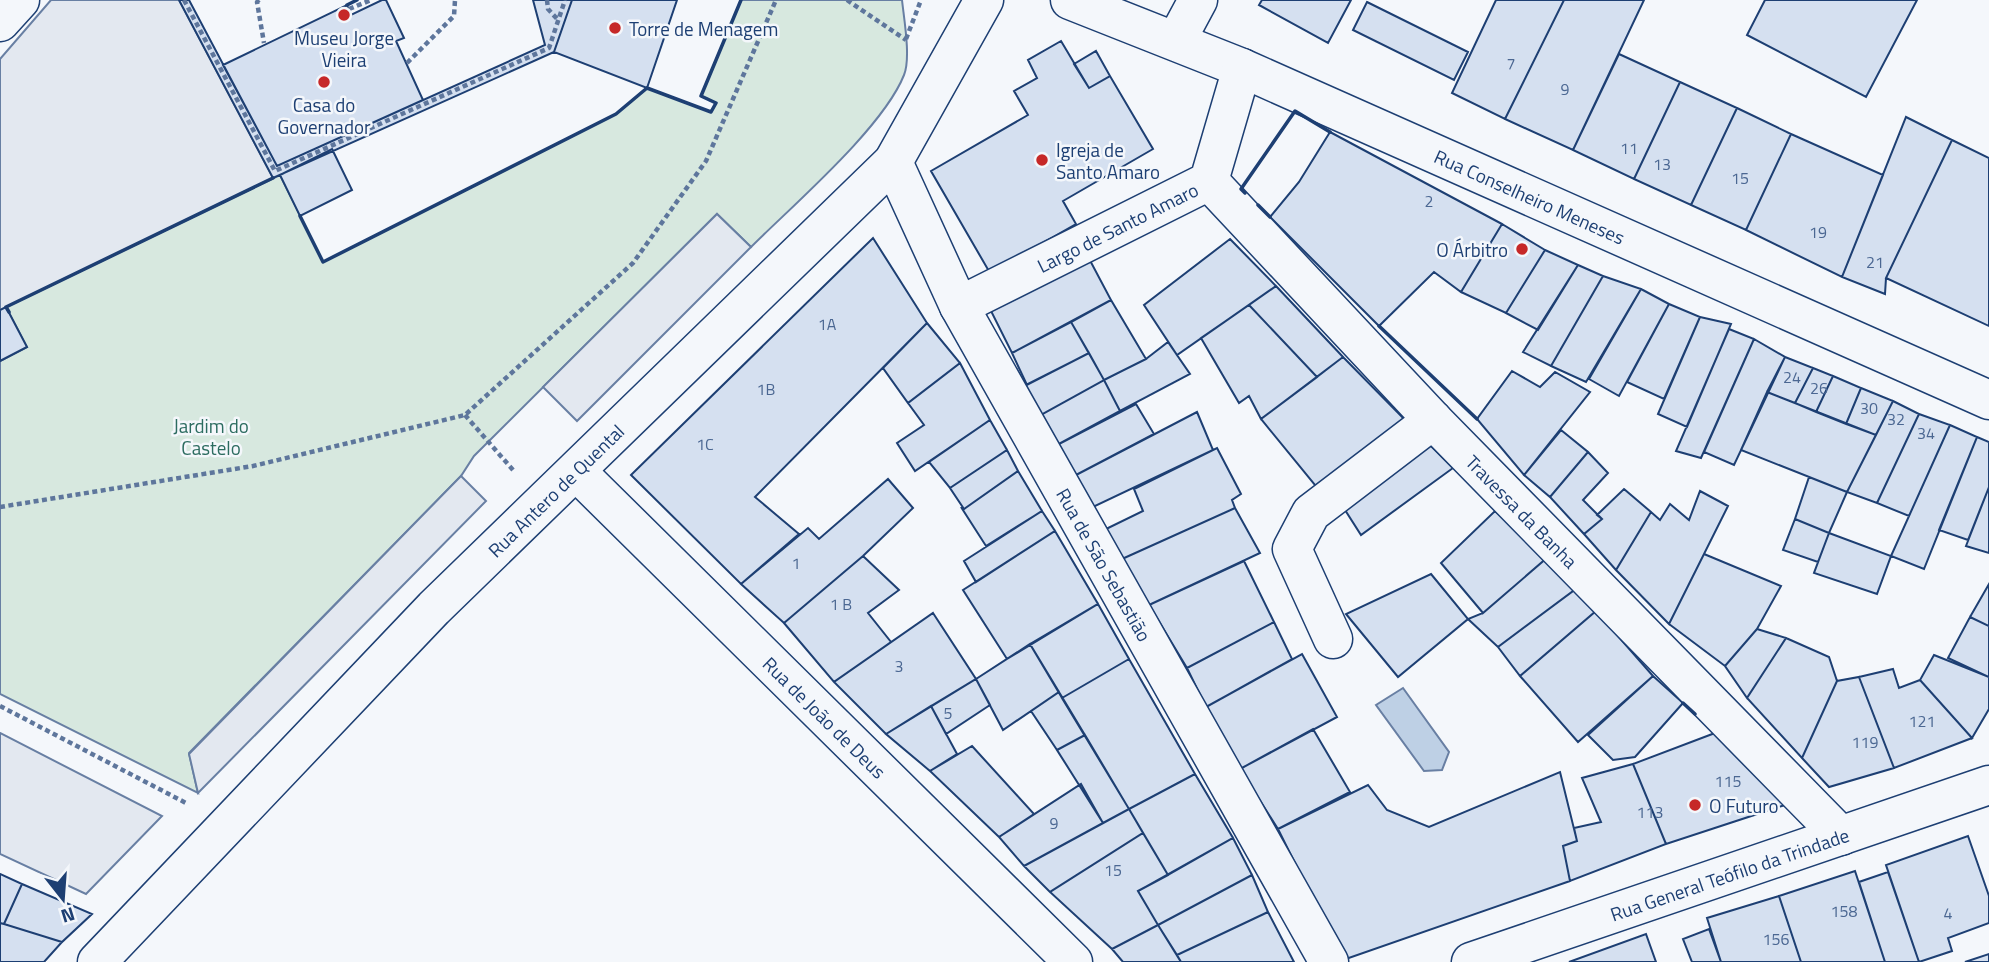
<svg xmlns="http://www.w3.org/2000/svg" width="1989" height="962" viewBox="0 0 1989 962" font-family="'Titillium Web',sans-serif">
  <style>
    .green { fill: #d7e8df; stroke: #687fa3; stroke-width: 2 }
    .parking { fill: #e3e8f0; stroke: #687fa3; stroke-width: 2 }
    .water { fill: #bed0e5; stroke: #687fa3; stroke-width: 2 }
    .building { fill: #d5e0f0; stroke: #1d3f73; stroke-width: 2 }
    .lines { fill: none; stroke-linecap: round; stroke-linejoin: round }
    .minor-casing { stroke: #1d3f73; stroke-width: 41 }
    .major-casing { stroke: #1d3f73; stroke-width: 41 }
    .path { stroke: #5e769c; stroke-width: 4.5; stroke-dasharray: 5 3.5; stroke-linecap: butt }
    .minor { stroke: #f4f7fb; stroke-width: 38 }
    .major { stroke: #f4f7fb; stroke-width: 38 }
    .wall { stroke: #1d3f73; stroke-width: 3.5 }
    .poi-dot { fill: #c62828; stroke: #f4f7fb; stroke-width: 2.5 }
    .labels { text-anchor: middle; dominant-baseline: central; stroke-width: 5; stroke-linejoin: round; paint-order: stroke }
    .number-label { font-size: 16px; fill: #4b6792 }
    .poi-label { font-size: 19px; fill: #1d3f73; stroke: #f4f7fb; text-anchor: start }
    .street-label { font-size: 19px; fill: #1d3f73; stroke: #f4f7fb }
    .park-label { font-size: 19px; fill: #2c6c60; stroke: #f4f7fb }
  </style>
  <rect width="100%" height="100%" fill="#f4f7fb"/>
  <path class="green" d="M741,0h161c2,19 9,58 2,75 -21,53 -111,130 -153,172l-34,-33 -243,242 -13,20 -272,277 9,40 -198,-99v-333l27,-14 -21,-40 274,-132 43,87 293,-148 31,-26 64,24 5,-9 -15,-7z"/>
  <path class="parking" d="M51,0h128l94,178 -273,132v-251z
    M717,214l34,33 -174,174 -34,-34z
    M461,476l25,25 -288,292 -9,-39z
    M0,733l162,83 -76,78 -86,-40z"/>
  <path class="water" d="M1403,688l46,64 -7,18 -18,1 -48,-66z"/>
  <path class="building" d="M179,0h10l88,166 268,-121 -12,-45h39l-18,52 -281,126z
    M382,0h4l18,38 -8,3 27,59 -146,66 -54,-101 124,-60 4,10z
    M572,0h105l-30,88 -93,-36z
    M1262,0h89l-23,43 -69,-38z
    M1496,0h68l-59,119 -53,-26z
    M1564,0h80l-71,150 -68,-31z
    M1765,0h152l-51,97 -119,-62z
    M1367,2l101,50 -14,28 -101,-50z
    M1061,41l28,47 21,-12 43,73 -90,52 13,23 -86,49 -59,-102 97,-56 -14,-24 23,-13 -9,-18z
    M1096,51l14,25 -21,12 -15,-24z
    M1619,54l61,28 -46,97 -61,-29z
    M1680,82l57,26 -46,97 -57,-26z
    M1737,108l54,26 -45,96 -55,-25z
    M1906,117l46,23 -66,138 -1,16 -43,-17z
    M1330,132l172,92 -41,68 -27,-20 -55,54 -109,-109 29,-35z
    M1791,134l92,41 -41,102 -96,-47z
    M1952,140l37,18v168l-103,-48z
    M332,149l20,41 -52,26 -20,-41z
    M1502,224l43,26 -39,63 -45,-21z
    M873,238l54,85 -172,174 44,37 -58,50 -110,-109z
    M1230,239l46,47 -99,69 -33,-50z
    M1545,250l33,15 -40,65 -32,-17z
    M1085,251l26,49 -99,53 -23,-46z
    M1578,265l25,11 -52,90 -28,-14z
    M1603,276l38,13 -55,93 -35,-16z
    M1276,286l67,71 -26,20 -68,-72z
    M1641,289l28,15 -50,92 -30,-17z
    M1111,300l35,59 -42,21 -33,-58z
    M1669,304l31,13 -36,82 -37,-17z
    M1249,305l68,72 -56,42 -12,-23 -10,7 -38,-65z
    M6,307l21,40 -27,14v-51z
    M1700,317l31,7 -44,103 -29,-13z
    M1071,322l18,31 -62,32 -15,-32z
    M927,323l33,40 -52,40 -25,-35z
    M1729,329l25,10 -53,119 -25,-7z
    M1754,339l31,18 -51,108 -30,-13z
    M1168,342l22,32 -70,37 -16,-31 42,-21z
    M1089,353l15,27 -63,35 -17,-29z
    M1343,357l70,71 -94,62 -58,-71z
    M1785,357l28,11 -18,35 -28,-11z
    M960,363l30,57 -75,51 -18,-28 27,-18 -16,-22z
    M1813,368l20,8 -17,36 -21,-9z
    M1512,371l28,16 15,-15 35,20 -66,83 -47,-56z
    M1833,376l28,12 -15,36 -30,-12z
    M1104,380l16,31 -63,34 -16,-30z
    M1861,388l32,13 -17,34 -30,-11z
    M1767,392l109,43 -29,57 -106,-42z
    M1893,401l26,13 -42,89 -30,-11z
    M1136,404l18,30 -78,41 -19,-30z
    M1197,412l16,38 -120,57 -17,-32z
    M1919,414l31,11 -41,91 -32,-13z
    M990,420l17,30 -57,38 -21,-26z
    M1950,425l27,12 -53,132 -33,-13z
    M1561,430l27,22 -38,45 -26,-22z
    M1421,436l32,32 -92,67 -23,-36z
    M1977,437l12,5v45l-21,53 -29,-10z
    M1217,448l24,46 -9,6 3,8 -113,51 -16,-30 37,-18 -9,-22z
    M1007,450l11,21 -54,38 -14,-21z
    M1588,452l20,21 -25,27 19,19 -18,15 -34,-37z
    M1018,471l24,40 -56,35 -25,-39 3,2z
    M1809,477l38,15 -18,41 -34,-14z
    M888,479l25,29 -50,48 -79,67 -43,-39 67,-56 11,11z
    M1989,487v66l-23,-7z
    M1624,489l27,23 -35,58 -32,-36 18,-15 -5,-4z
    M1700,491l28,15 -59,118 -53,-54 35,-58 9,8 10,-16 19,16z
    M1235,508l25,45 -111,52 -27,-46z
    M1042,511l13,20 -79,51 -12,-21z
    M1495,511l53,46 -65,56 -42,-50z
    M1795,519l34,14 -11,29 -35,-12z
    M1055,531l43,73 -91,55 -44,-69z
    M1829,533l62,23 -14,38 -63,-21z
    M1704,554l77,32 -24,43 -32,37 -56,-42z
    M863,556l36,34 -31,23 23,29 -57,40 -50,-59z
    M1548,557l29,31 -79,59 -30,-28 15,-6z
    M1244,561l30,61 -87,46 -38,-63z
    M1431,574l37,45 -70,58 -52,-63z
    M1989,584v42l-19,-9z
    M1577,588l19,23 -76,65 -22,-29z
    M1098,604l31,55 -67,39 -32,-54z
    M1596,611l57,65 -75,66 -58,-66z
    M933,613l43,66 -90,55 -52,-52z
    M1970,617l19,9v51l-41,-19z
    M1274,622l18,37 -86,48 -19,-39z
    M1757,629l29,9 -39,60 -22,-32z
    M1786,638l43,19 8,24 -35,77 -55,-60z
    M1030,644l29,48 -56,38 -27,-51z
    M1302,654l35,63 -97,52 -34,-62z
    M1934,655l55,22v32l-17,29 -52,-58z
    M1129,659l66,115 -66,35 -67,-111z
    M1893,669l6,19 21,-8 52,58 -78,30 -35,-91z
    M1653,676l30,27 -48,54 -22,3 -25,-25z
    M1859,677l35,91 -65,19 -27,-29 35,-77z
    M976,679l14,26 -44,29 -15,-28z
    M1059,692l26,43 -28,15 -26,-39z
    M931,706l26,48 -27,17 -44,-37z
    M1313,729l37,63 -72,37 -38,-60z
    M1715,733l70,72 -119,39 -33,-80z
    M1085,735l44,74 -26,14 -46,-73z
    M972,746l62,68 -35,23 -69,-66z
    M1633,764l33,80 -96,37 -7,-35 14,-5 -3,-13 27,-6 -19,-44z
    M1560,772l17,69 -14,5 7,35 -227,79 -65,-131 90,-44 19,25 42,17z
    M1195,774l38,64 -65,37 -39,-66z
    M1081,784l22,39 -79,43 -25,-29z
    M1129,809l14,24 -93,59 -26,-26z
    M1143,833l25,42 -30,16 20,34 -46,24 -62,-57z
    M1968,836l21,60v27l-41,15 4,13 -33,11 -33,-97z
    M1233,838l19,37 -94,50 -20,-34z
    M1855,871l30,91h-84l-22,-66z
    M1888,872l31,90h-34l-26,-80z
    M0,874l22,10 -18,40 -4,-1z
    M1252,875l16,37 -91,43 -19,-30z
    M22,884l70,30 -30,28 -58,-18z
    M1779,896l22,66h-80l-14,-44z
    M1268,912l26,50h-113l-4,-7z
    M0,923l4,1 58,18 -18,20h-44z
    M1158,925l23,37h-58l-11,-13z
    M1709,929l12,33h-29l-9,-23z
    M1646,934l10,28h-87z
    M1989,954v8h-24z"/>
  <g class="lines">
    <g class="minor-casing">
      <g id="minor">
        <path id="s1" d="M1070,0l172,68 747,332"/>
        <path d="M0,22l20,-22"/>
        <path d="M1176,41l22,-41"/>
        <path id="s2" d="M893,162l66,144 370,656"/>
        <path id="s3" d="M1209,181l224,239 408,416"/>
        <path id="s4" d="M959,306l250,-125 33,-113"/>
        <path id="s5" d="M576,471l497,491"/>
        <path d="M1333,639l-41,-90 19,-36 122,-93"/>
        <path id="s6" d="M97,962l337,-354 459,-446 91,-162"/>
      </g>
    </g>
    <g class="major-casing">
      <g id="major">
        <path id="s7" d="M1471,962l518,-177"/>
      </g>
    </g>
    <path class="path" d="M184,0l91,171 274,-123 16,-48
      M259,0l-2,2 7,41
      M547,0l1,9 10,11
      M847,0l59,40
      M349,9l22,-9
      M906,39l15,-39
      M407,63l47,-47 1,-16
      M465,415l48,55
      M0,507l253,-41 212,-51 168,-152 73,-102 70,-161
      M0,706l186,97"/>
    <use href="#minor" class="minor"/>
    <use href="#major" class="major"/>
    <path class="wall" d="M347,5l10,-5
      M1245,193l-4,-4 54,-78 35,21
      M1258,205l12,12
      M300,216l23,46 293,-148 31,-26 64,24 5,-9 -15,-7 40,-96
      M9,312l-3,-5 267,-129
      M1379,326l98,93
      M1683,703l12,11"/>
  </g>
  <g class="poi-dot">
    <circle cx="344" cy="15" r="7"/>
    <circle cx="615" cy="28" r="7"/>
    <circle cx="324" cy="82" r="7"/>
    <circle cx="1042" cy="160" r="7"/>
    <circle cx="1522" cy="249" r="7"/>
    <circle cx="1695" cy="805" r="7"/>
  </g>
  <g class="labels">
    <g class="number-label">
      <text x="1511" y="63">7</text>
      <text x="1565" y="89">9</text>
      <text x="1629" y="148">11</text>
      <text x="1662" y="164">13</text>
      <text x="1740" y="178">15</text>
      <text x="1429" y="201">2</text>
      <text x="1818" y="232">19</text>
      <text x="1875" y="262">21</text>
      <text x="827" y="324">1A</text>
      <text x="1792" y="377">24</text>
      <text x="1819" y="388">26</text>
      <text x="766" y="389">1B</text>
      <text x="1869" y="408">30</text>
      <text x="1896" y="419">32</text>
      <text x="1926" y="433">34</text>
      <text x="705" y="444">1C</text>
      <text x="796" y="563">1</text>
      <text x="841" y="604">1 B</text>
      <text x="899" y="666">3</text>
      <text x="948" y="713">5</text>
      <text x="1922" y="721">121</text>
      <text x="1865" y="742">119</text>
      <text x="1728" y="781">115</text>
      <text x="1650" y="812">113</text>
      <text x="1054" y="823">9</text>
      <text x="1113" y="870">15</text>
      <text x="1844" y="911">158</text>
      <text x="1948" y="913">4</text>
      <text x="1776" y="939">156</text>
    </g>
    <g class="poi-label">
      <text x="629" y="28">Torre de Menagem</text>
      <text x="344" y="37" text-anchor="middle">Museu Jorge<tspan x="344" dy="22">Vieira</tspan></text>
      <text x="324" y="104" text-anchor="middle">Casa do<tspan x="324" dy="22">Governador</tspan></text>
      <text x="1056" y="149">Igreja de<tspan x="1056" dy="22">Santo Amaro</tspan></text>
      <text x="1508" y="249" text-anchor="end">O Árbitro</text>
      <text x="1709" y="805">O Futuro</text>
    </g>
    <g class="street-label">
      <text stroke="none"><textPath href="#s1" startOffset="500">Rua Conselheiro Meneses</textPath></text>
      <text stroke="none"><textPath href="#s4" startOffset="177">Largo de Santo Amaro</textPath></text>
      <text stroke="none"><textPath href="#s6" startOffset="658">Rua Antero de Quental</textPath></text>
      <text stroke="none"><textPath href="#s3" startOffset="455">Travessa da Banha</textPath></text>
      <text stroke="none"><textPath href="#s2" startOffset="455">Rua de São Sebastião</textPath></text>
      <text stroke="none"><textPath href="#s5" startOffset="350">Rua de João de Deus</textPath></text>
      <text stroke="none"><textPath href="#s7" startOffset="273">Rua General Teófilo da Trindade</textPath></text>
    </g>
    <g class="park-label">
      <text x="211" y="425">Jardim do<tspan x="211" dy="22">Castelo</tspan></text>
    </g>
  </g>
  <g transform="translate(63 899) rotate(163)" stroke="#f4f7fb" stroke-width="5" paint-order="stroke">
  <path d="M0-5L12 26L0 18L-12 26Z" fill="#1d3f73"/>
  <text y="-10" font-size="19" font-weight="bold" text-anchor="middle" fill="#1d3f73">N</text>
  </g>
</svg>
